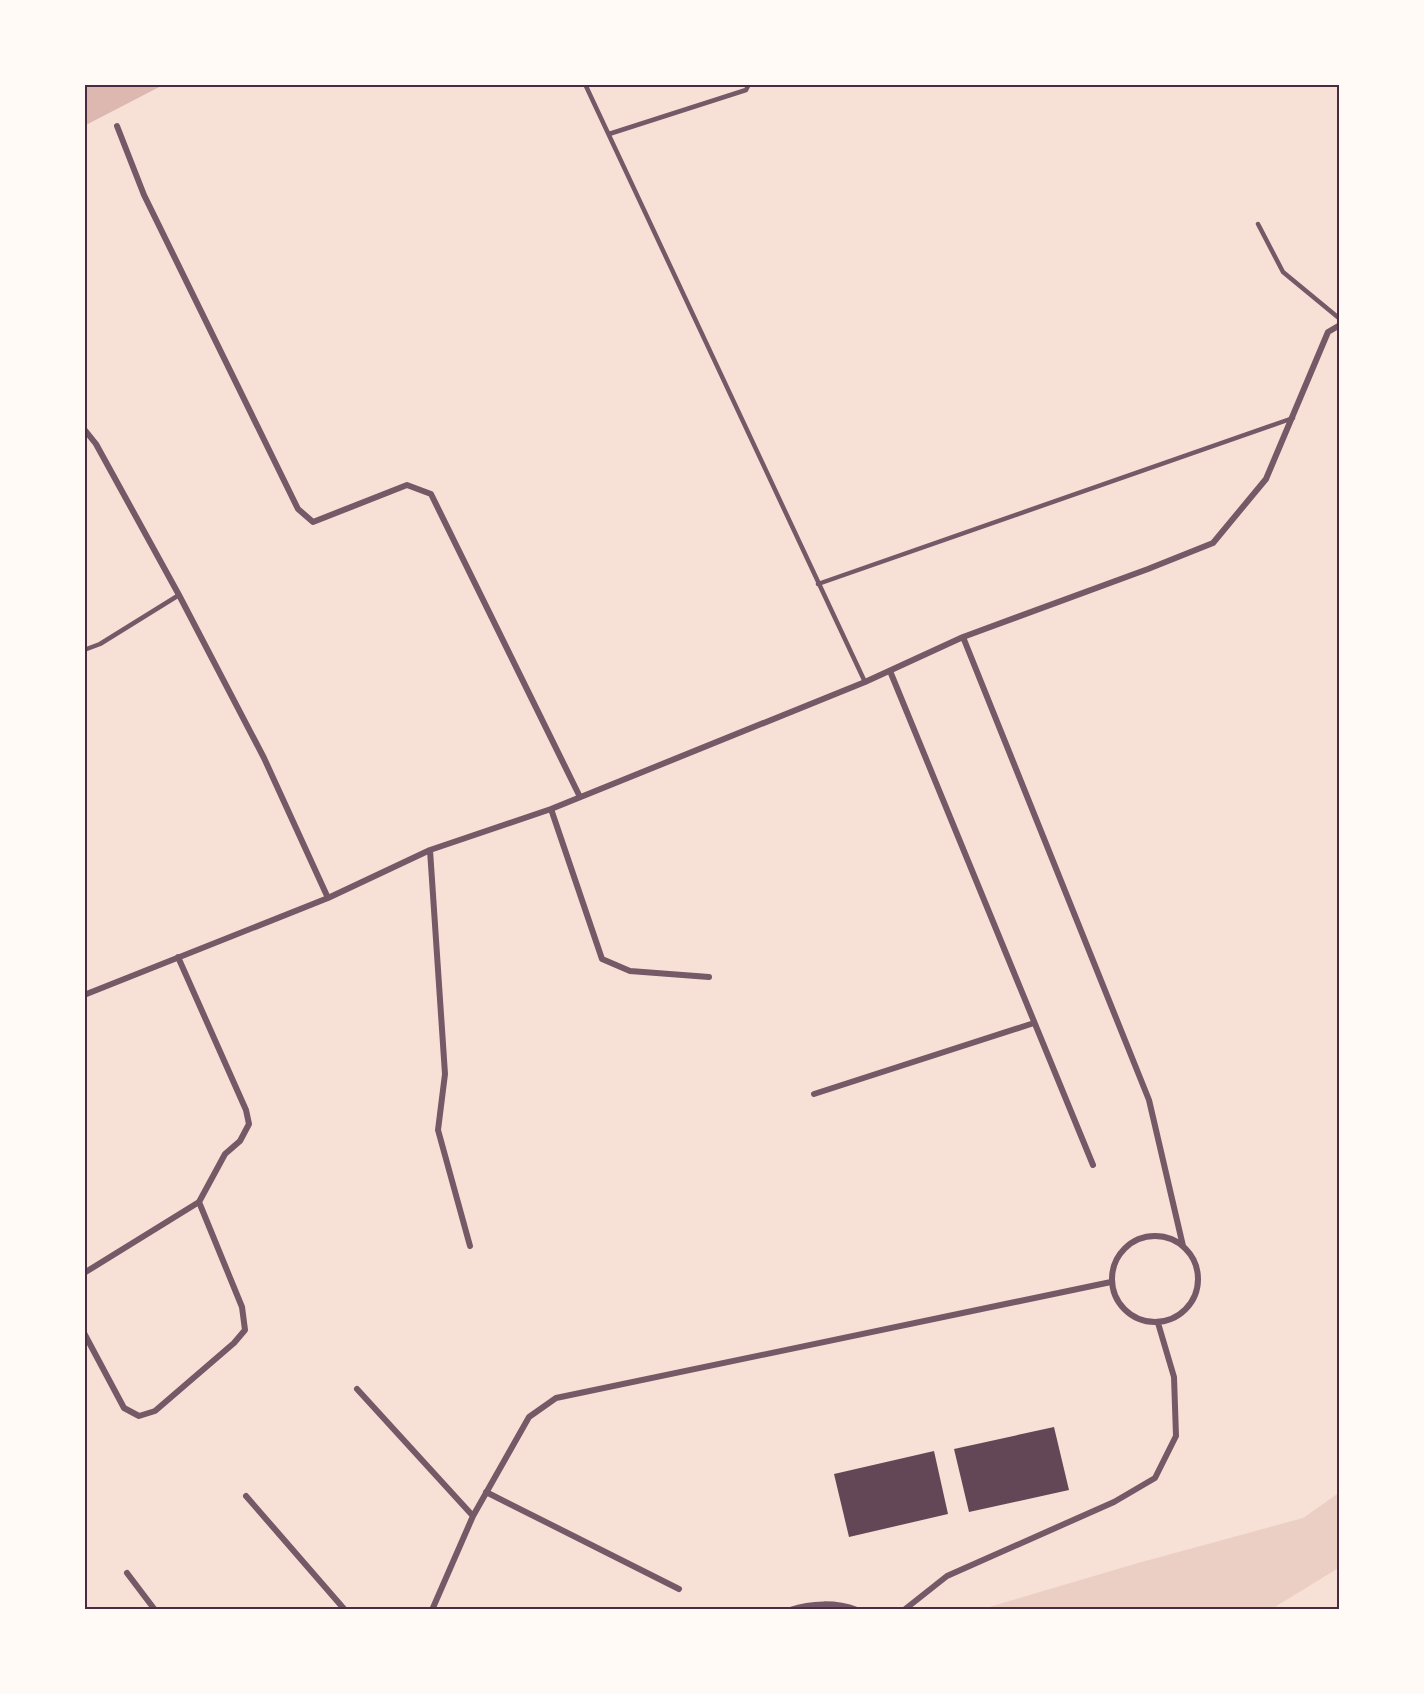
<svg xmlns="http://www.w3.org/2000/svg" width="1424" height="1694" viewBox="0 0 1424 1694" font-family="Helvetica,sans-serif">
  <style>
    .green { fill: #ebcfc5 }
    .water { fill: #dcb8b0 }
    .building { fill: #644757 }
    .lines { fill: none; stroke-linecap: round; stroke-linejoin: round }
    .service { stroke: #755966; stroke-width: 4.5 }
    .minor { stroke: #755966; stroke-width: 6 }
    .neatline { fill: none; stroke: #4a2c40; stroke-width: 2 }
  </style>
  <rect width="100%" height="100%" fill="#f7e1d7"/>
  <path class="green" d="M1340,1492v75l-70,43h-291l159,-47 165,-45z"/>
  <path class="water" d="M84,84h81l-81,42z"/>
  <path class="building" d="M1054,1427l15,63 -100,22 -15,-63z
    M934,1451l14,63 -99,23 -15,-63z"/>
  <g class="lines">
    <path class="service" d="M585,84l280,598
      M609,134l137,-44 3,-6
      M1258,224l25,48 57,47
      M818,584l475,-166
      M84,650l16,-6 79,-49"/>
    <path class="minor" d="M117,126l27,69 154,314 15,13 94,-37 24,9 149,303
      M84,429l12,15 83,151 85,163 64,140
      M963,637l186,463 34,146
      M890,671l203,494
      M551,809l51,150 28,12 79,6
      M430,850l15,224 -7,56 32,116
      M84,995l244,-97 102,-48 121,-41 314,-127 98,-45 185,-68 65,-26 53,-64 62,-147 12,-7
      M814,1094l220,-71
      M1112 1279a43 43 0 1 1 86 0a43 43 0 1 1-86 0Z
      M84,1273l115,-71 26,-48 15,-13 9,-17 -3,-14 -68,-153
      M84,1333l40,75 15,8 16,-5 79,-68 11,-13 -3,-23 -43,-105
      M357,1389l116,127
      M486,1492l193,97
      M246,1496l99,114
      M127,1573l28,37
      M432,1610l41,-94 56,-99 27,-19 555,-116
      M790,1610c21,-7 46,-8 67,0
      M904,1610l43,-34 167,-74 41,-24 21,-42 -2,-59 -16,-54"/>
  </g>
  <rect width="1424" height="1694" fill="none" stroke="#fffaf5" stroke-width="171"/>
  <rect x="86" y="86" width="1252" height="1522" class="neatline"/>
</svg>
